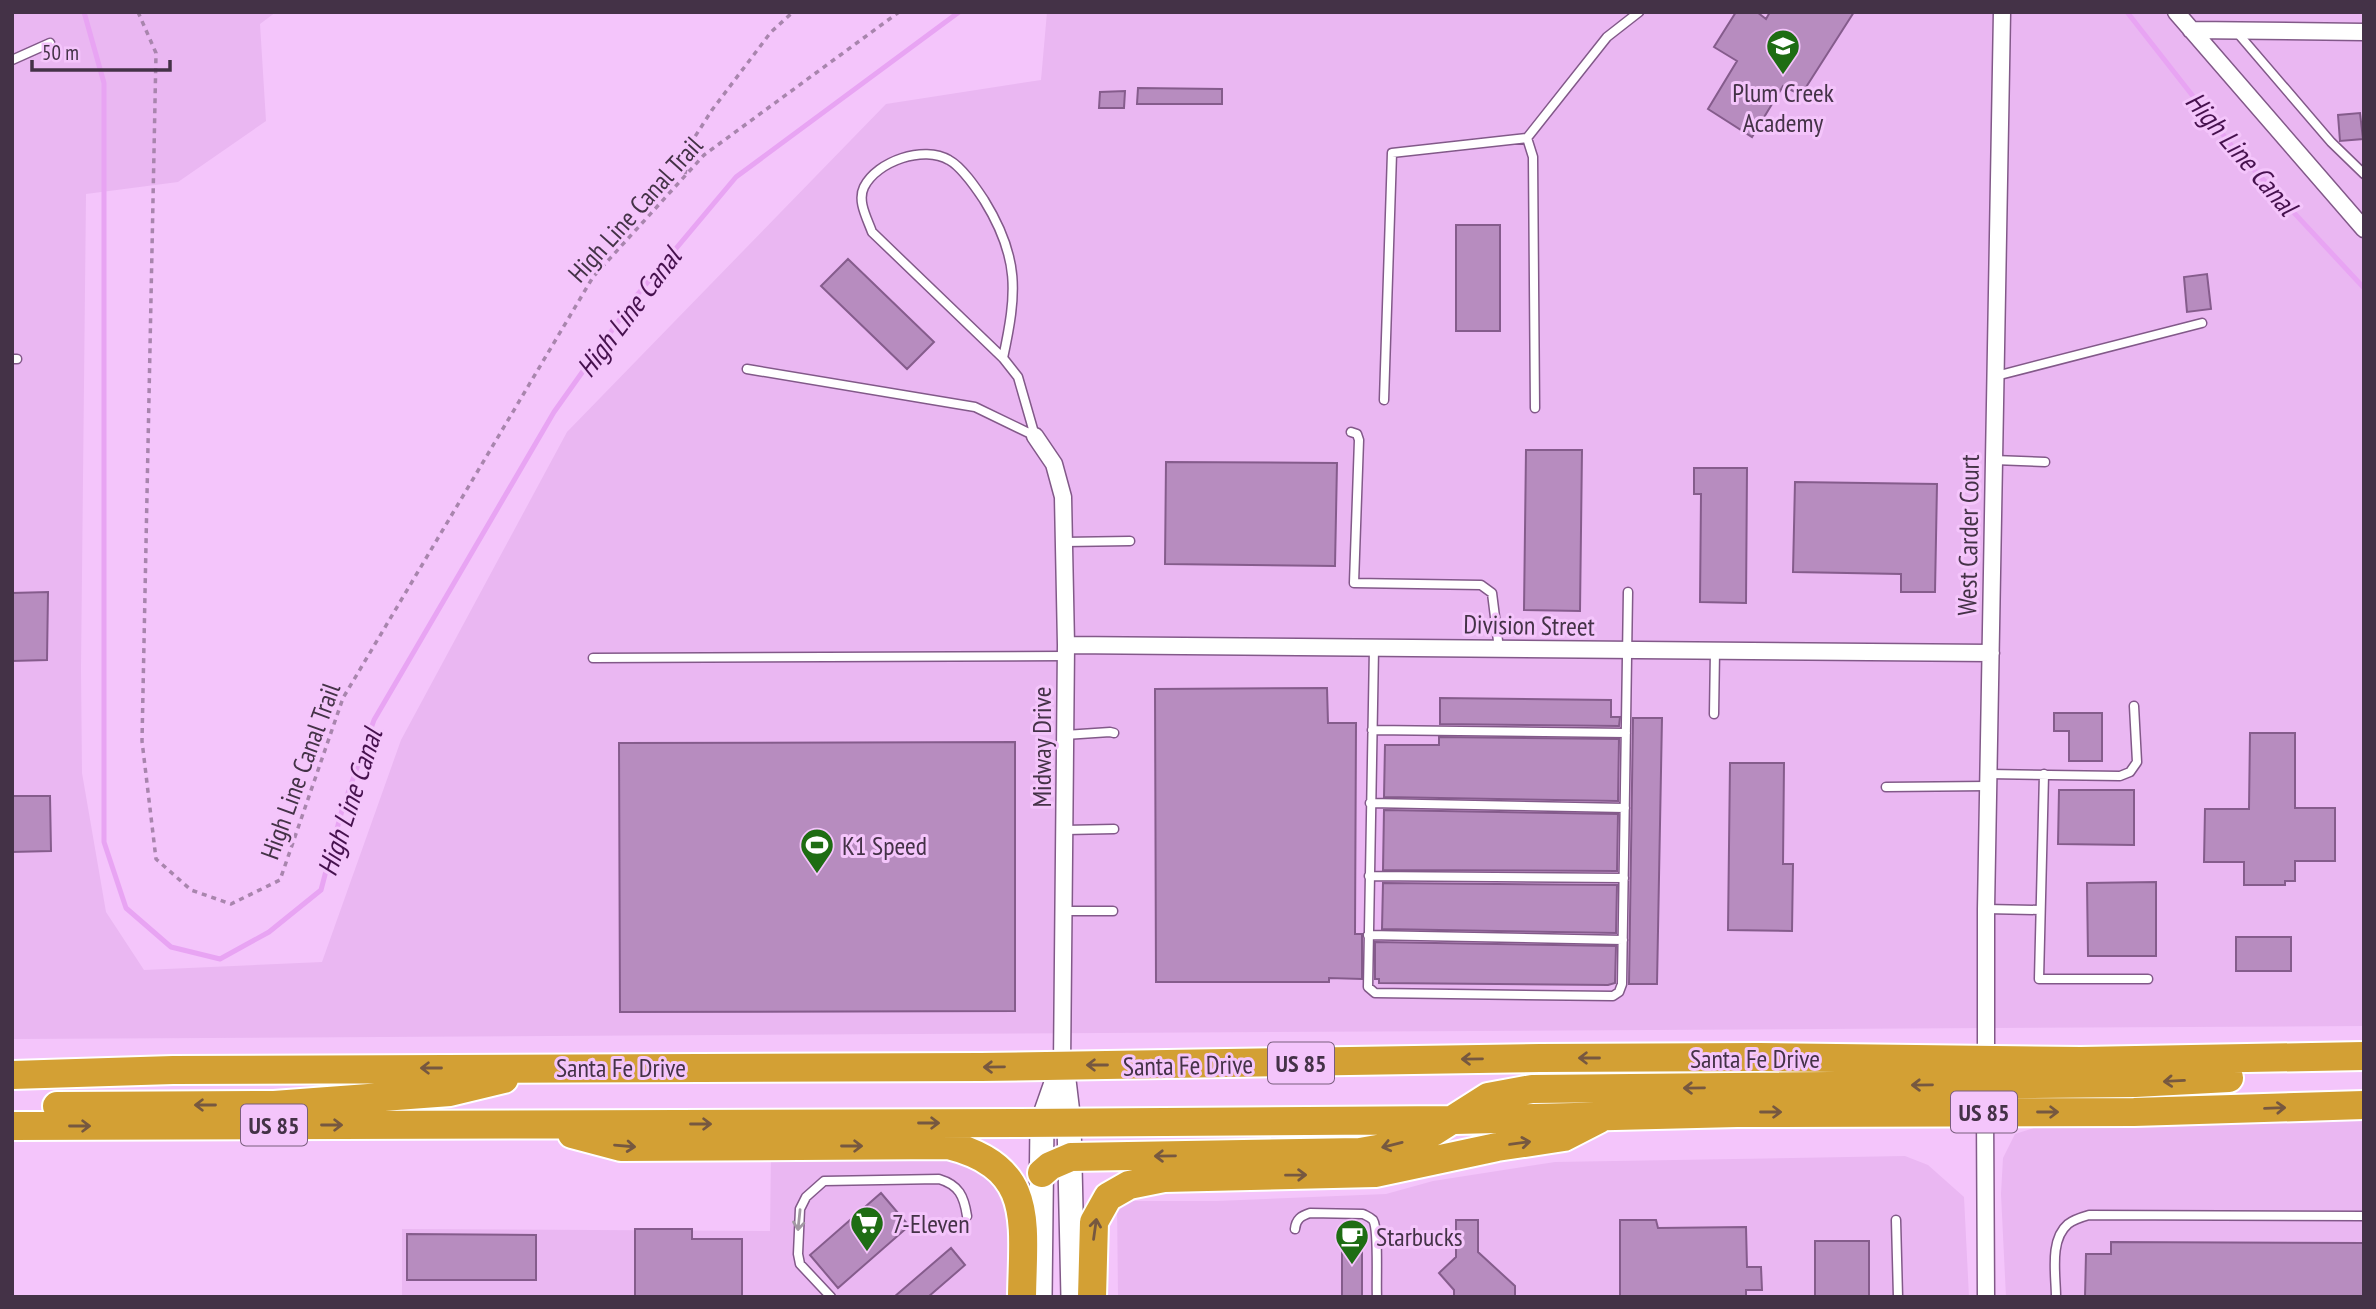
<svg xmlns="http://www.w3.org/2000/svg" width="2376" height="1309" viewBox="0 0 2376 1309" font-family="'PT Sans Narrow',sans-serif">
  <style>
    .built { fill: #eab7f2 }
    .lines { fill: none; stroke-linecap: round; stroke-linejoin: round }
    .stream { stroke: #e8a4f3; stroke-width: 5 }
    .building { fill: #b78cbf; stroke: #855c8c; stroke-width: 2 }
    .lane-casing { stroke: #825989; stroke-width: 11 }
    .street-casing { stroke: #825989; stroke-width: 19 }
    .secondary-casing { stroke: #825989; stroke-width: 26 }
    .highway-casing { stroke: #fff; stroke-width: 32 }
    .path { stroke: #a885ad; stroke-width: 3.5; stroke-dasharray: 5 5; stroke-linecap: butt }
    .lane { stroke: #fff; stroke-width: 8 }
    .street { stroke: #fff; stroke-width: 16 }
    .secondary { stroke: #fff; stroke-width: 23 }
    .highway { stroke: #d3a034; stroke-width: 28 }
    .oneway { stroke: #765840 }
    .oneway2 { stroke: #a298a3 }
    .labels { text-anchor: middle; dominant-baseline: central; stroke-width: 6; stroke-linejoin: round; paint-order: stroke }
    .shield { fill: #f4c5fb; stroke: #795e7d; stroke-width: 2 }
    .shield-label { font-size: 24px; font-weight: bold; fill: #443247 }
    .poi-label { font-size: 26px; fill: #443247; stroke: #f4c5fb; text-anchor: start }
    .street-label { font-size: 26px; fill: #443247; stroke: #f4c5fb }
    .water-label { font-size: 28px; font-style: italic; fill: #46114e; stroke: #f4c5fb }
  </style>
  <rect width="100%" height="100%" fill="#f4c5fb"/>
  <path class="built" d="M12,12h264l-16,12 6,97 -88,61 -92,12 -5,475 1,104 24,139 38,58 178,-8 79,-222 166,-308 319,-328 155,-24 6,-68h1317v1014l-2352,13z
    M2364,1117v180h-358l-5,-103 2,-36 12,-24 25,-8z
    M943,1155l43,15 25,39v88h-609v-68l368,2 1,-74z
    M1905,1156l23,9 36,32 5,100h-851l-1,-96h100l169,-7 47,-13 122,-19z"/>
  <g class="lines">
    <path class="stream" d="M84,12l20,71v759l22,66 45,39 49,12 49,-27 52,-42 21,-80 32,-90 180,-308 83,-117 99,-118 223,-165
      M2127,12l105,134 132,142"/>
  </g>
  <path class="building" d="M1736,12h21l9,7 4,-7h84l-53,83 -18,-9 -31,51 -44,-28 29,-48 -23,-14z
    M1138,88l84,1v15h-85z
    M1125,91l-1,17h-25l1,-16z
    M2360,113l3,26 -23,2 -2,-26z
    M1456,225h44v106h-44z
    M848,259l86,83 -27,27 -86,-83z
    M2207,274l4,35 -24,3 -3,-35z
    M1526,450h56l-2,161 -56,-1z
    M1166,462l171,1 -2,103 -170,-2z
    M1694,468h53l-1,135 -46,-1 1,-108h-7z
    M1795,482l142,2 -2,108h-34v-18l-108,-2z
    M48,592l-1,68 -35,1v-68z
    M1327,688l1,35h28l-1,211h7v45l-33,-1v4h-173l-1,-293z
    M1440,698l171,2v17h9l-1,9 -179,-2z
    M2054,713h48v48h-33v-30h-15z
    M1633,718h29l-5,266h-28z
    M2250,733h45v75h40v53h-40v20h-10v4h-41v-23h-40l1,-53h44z
    M1439,737l180,2 -1,62 -234,-4 1,-52h54z
    M1015,742v269l-395,1 -1,-269z
    M1730,763h54l-1,101h10l-1,67 -64,-1z
    M2059,790h75v55l-76,-1z
    M12,796h38l1,55 -39,1z
    M1384,810l234,4 -1,57 -234,-1z
    M2156,882v74h-68l-1,-73z
    M1383,883l234,2 -1,48 -234,-4z
    M2236,937h55v34h-55z
    M1375,942l241,4 -1,37 -7,2 -229,-2v-4h-4z
    M881,1193l28,33 -71,62 -28,-33z
    M1456,1220h22v32l37,34v11h-61v-7l-15,-17 17,-16z
    M1620,1220h36l2,8 88,-1 1,40h14l1,23h-16v7h-126z
    M635,1229h57v10h50v58h-107z
    M407,1234l129,1v45h-129z
    M1342,1236h20v61h-20z
    M1815,1241h54v56h-54z
    M2111,1242l253,1v54h-279l1,-43h25z
    M951,1248l14,17 -37,32h-34z"/>
  <g class="lines">
    <g class="lane-casing">
      <path id="lane" d="M2235,30l96,112 33,32
        M12,60l38,-17
        M1527,138l80,-101 32,-25
        M1003,358c14,-65 17,-100 -19,-158 -8,-12 -22,-33 -35,-40 -25,-15 -72,1 -85,27 -7,14 3,31 8,45l131,126 15,19 17,59
        M12,359h5
        M747,369l228,38 60,29
        M1996,376l206,-53
        M1384,400l8,-247 135,-15 6,19 2,251
        M1351,432l6,2 2,6 -5,143 127,2 11,8 7,56
        M1994,460l51,2
        M1064,542l66,-1
        M1374,648l-6,339 7,6 238,3 6,-4 3,-8 6,-392
        M593,658l473,-2
        M1714,714l1,-63
        M1372,730l254,3
        M1065,735l45,-3 4,1
        M1988,774l132,2 10,-4 7,-10 -3,-56
        M2044,774l-5,205h109
        M1886,787l102,-1
        M1370,803l255,5
        M1065,830l49,-1
        M1369,876l255,2
        M1986,909l53,1
        M1064,911h49
        M1368,935l255,5
        M1896,1220l2,77
        M1295,1229c1,-10 6,-13 15,-16l53,1c4,2 7,3 10,6 6,9 3,63 4,77
        M831,1297l-31,-33 -2,-10 2,-45 6,-12 18,-16 115,-2c20,6 25,17 28,37
        M2056,1297c0,-22 -7,-57 12,-73 5,-4 14,-7 21,-9l275,1"/>
    </g>
    <g class="street-casing">
      <path id="street" d="M2176,12l188,217
        M2191,30l173,2
        M1035,436l19,28 9,33 3,148 -4,421
        M1066,645l925,8
        M1986,1059v-150l16,-897
        M1985,1112l1,185"/>
    </g>
    <g class="secondary-casing">
      <path id="secondary" d="M1063,1072l6,50 4,175
        M1040,1297l2,-174 20,-57"/>
    </g>
    <g class="highway-casing">
      <path id="highway" d="M12,1075l161,-5 808,-3 559,-9 219,-1 322,4 283,-5
        M57,1106l217,-1 176,-13 54,-13
        M12,1126l1008,-3 435,-3 282,-7 397,-1 230,-7
        M572,1134l49,13 327,-2c88,22 75,77 74,152
        M1042,1173l8,-7 21,-9 289,-5 34,-6 39,-14 55,-35 44,-8 603,-6 94,-5
        M1092,1297l2,-75 14,-25 21,-12 35,-7 211,-5 122,-26 67,-10 35,-18"/>
    </g>
    <path class="path" d="M138,12l18,41 -14,688 14,118 35,31 40,14 49,-24 63,-182 250,-421 111,-122 195,-143
      M685,174l4,-28 23,-36 59,-78 22,-20"/>
    <use href="#lane" class="lane"/>
    <use href="#street" class="street"/>
    <use href="#secondary" class="secondary"/>
    <use href="#highway" class="highway"/>
  </g>
  <defs><path id="oneway-shaft" d="M-6 0H5M1.5-3L5.5 0L1.5 3" fill="none" stroke-width="1.6" stroke-linecap="round" stroke-linejoin="round" transform="scale(1.75)"/></defs>
  <g class="oneway">
    <use href="#oneway-shaft" transform="translate(1589 1058) rotate(-180)"/>
    <use href="#oneway-shaft" transform="translate(1472 1059) rotate(179)"/>
    <use href="#oneway-shaft" transform="translate(1097 1065) rotate(180)"/>
    <use href="#oneway-shaft" transform="translate(994 1067) rotate(179)"/>
    <use href="#oneway-shaft" transform="translate(431 1068) rotate(180)"/>
    <use href="#oneway-shaft" transform="translate(2174 1081) rotate(177)"/>
    <use href="#oneway-shaft" transform="translate(1922 1085) rotate(179)"/>
    <use href="#oneway-shaft" transform="translate(1694 1088) rotate(179)"/>
    <use href="#oneway-shaft" transform="translate(205 1105) rotate(180)"/>
    <use href="#oneway-shaft" transform="translate(2275 1108) rotate(-2)"/>
    <use href="#oneway-shaft" transform="translate(1771 1112)"/>
    <use href="#oneway-shaft" transform="translate(2048 1112)"/>
    <use href="#oneway-shaft" transform="translate(929 1123)"/>
    <use href="#oneway-shaft" transform="translate(701 1124)"/>
    <use href="#oneway-shaft" transform="translate(332 1125)"/>
    <use href="#oneway-shaft" transform="translate(80 1126)"/>
    <use href="#oneway-shaft" transform="translate(1520 1143) rotate(-8)"/>
    <use href="#oneway-shaft" transform="translate(1392 1145) rotate(166)"/>
    <use href="#oneway-shaft" transform="translate(625 1146) rotate(5)"/>
    <use href="#oneway-shaft" transform="translate(852 1146)"/>
    <use href="#oneway-shaft" transform="translate(1165 1156) rotate(179)"/>
    <use href="#oneway-shaft" transform="translate(1296 1175) rotate(-1)"/>
    <use href="#oneway-shaft" transform="translate(1095 1229) rotate(-82)"/>
  </g>
  <use class="oneway2" href="#oneway-shaft" transform="translate(799 1220) rotate(96)"/>
  <defs>
    <g id="school-pin" transform="scale(1.75)"><path d="M0 17L-7.5 6A9.5 9.5 0 1 1 7.5 6Z" fill="#1e6d13" stroke="#f4c5fb"/><path d="M0-5L7-2L0 1L-7-2ZM-4 1L0 2.5L4 1V4Q0 6-4 4Z" fill="#fff"/></g>
    <g id="stadium-pin" transform="scale(1.75)"><path d="M0 17L-7.5 6A9.5 9.5 0 1 1 7.5 6Z" fill="#1e6d13" stroke="#f4c5fb"/><path d="M0-5a6.5 5 0 1 0 0 10a6.5 5 0 1 0 0-10ZM-3.5-1.8h7v3.6h-7Z" fill="#fff"/></g>
    <g id="supermarket-pin" transform="scale(1.75)"><path d="M0 17L-7.5 6A9.5 9.5 0 1 1 7.5 6Z" fill="#1e6d13" stroke="#f4c5fb"/><path d="M-6-5.5h2.5l.6 2H6L4.5 2H-2.5L-4.4-4H-6ZM-1.5 3.2a1.3 1.3 0 1 0 .1 0ZM3 3.2a1.3 1.3 0 1 0 .1 0Z" fill="#fff"/></g>
    <g id="cafe-pin" transform="scale(1.75)"><path d="M0 17L-7.5 6A9.5 9.5 0 1 1 7.5 6Z" fill="#1e6d13" stroke="#f4c5fb"/><path d="M-5.5-4.5H6V0H3Q3 3.5 0 3.5H-2.5Q-5.5 3.5-5.5 0ZM3-3.2v2h1.7v-2ZM-6 4.5H4V6H-6Z" fill="#fff"/></g>
  </defs>
  <g fill-rule="evenodd">
    <use href="#school-pin" x="1783" y="46"/>
    <use href="#stadium-pin" x="817" y="845"/>
    <use href="#supermarket-pin" x="867" y="1223"/>
    <use href="#cafe-pin" x="1352" y="1236"/>
  </g>
  <g class="labels">
    <g class="shield">
      <rect x="1268" y="1042.5" width="66" height="41" rx="5"/>
      <rect x="1951" y="1091.5" width="66" height="41" rx="5"/>
      <rect x="241" y="1104.5" width="66" height="41" rx="5"/>
    </g>
    <g class="shield-label">
      <text x="1301" y="1063">US 85</text>
      <text x="1984" y="1112">US 85</text>
      <text x="274" y="1125">US 85</text>
    </g>
    <g class="poi-label">
      <text x="1783" y="92" text-anchor="middle">Plum Creek<tspan x="1783" dy="30">Academy</tspan></text>
      <text x="842" y="845">K1 Speed</text>
      <text x="892" y="1223">7-Eleven</text>
      <text x="1376" y="1236">Starbucks</text>
    </g>
    <g class="street-label">
      <text transform="translate(635 209) rotate(-48)">High Line Canal Trail</text>
      <text transform="translate(1968 535) rotate(-89)">West Carder Court</text>
      <text transform="translate(1529 625) rotate(1)">Division Street</text>
      <text transform="translate(1041 747) rotate(-90)">Midway Drive</text>
      <text transform="translate(300 771) rotate(-70)">High Line Canal Trail</text>
      <text x="1755" y="1058">Santa Fe Drive</text>
      <text transform="translate(1188 1065) rotate(-1)">Santa Fe Drive</text>
      <text x="621" y="1067">Santa Fe Drive</text>
    </g>
    <g class="water-label">
      <text transform="translate(2242 153) rotate(49)">High Line Canal</text>
      <text transform="translate(628 312) rotate(-53)">High Line Canal</text>
      <text transform="translate(349 802) rotate(-72)">High Line Canal</text>
    </g>
  </g>
  <rect width="2376" height="1309" fill="none" stroke="#443247" stroke-width="28"/>
  <path d="M32 60v10h138v-10" fill="none" stroke="#443247" stroke-width="3.5"/>
  <text x="42" y="60" font-size="21" fill="#443247" stroke="#f4c5fb" stroke-width="5" paint-order="stroke">50 m</text>
</svg>
